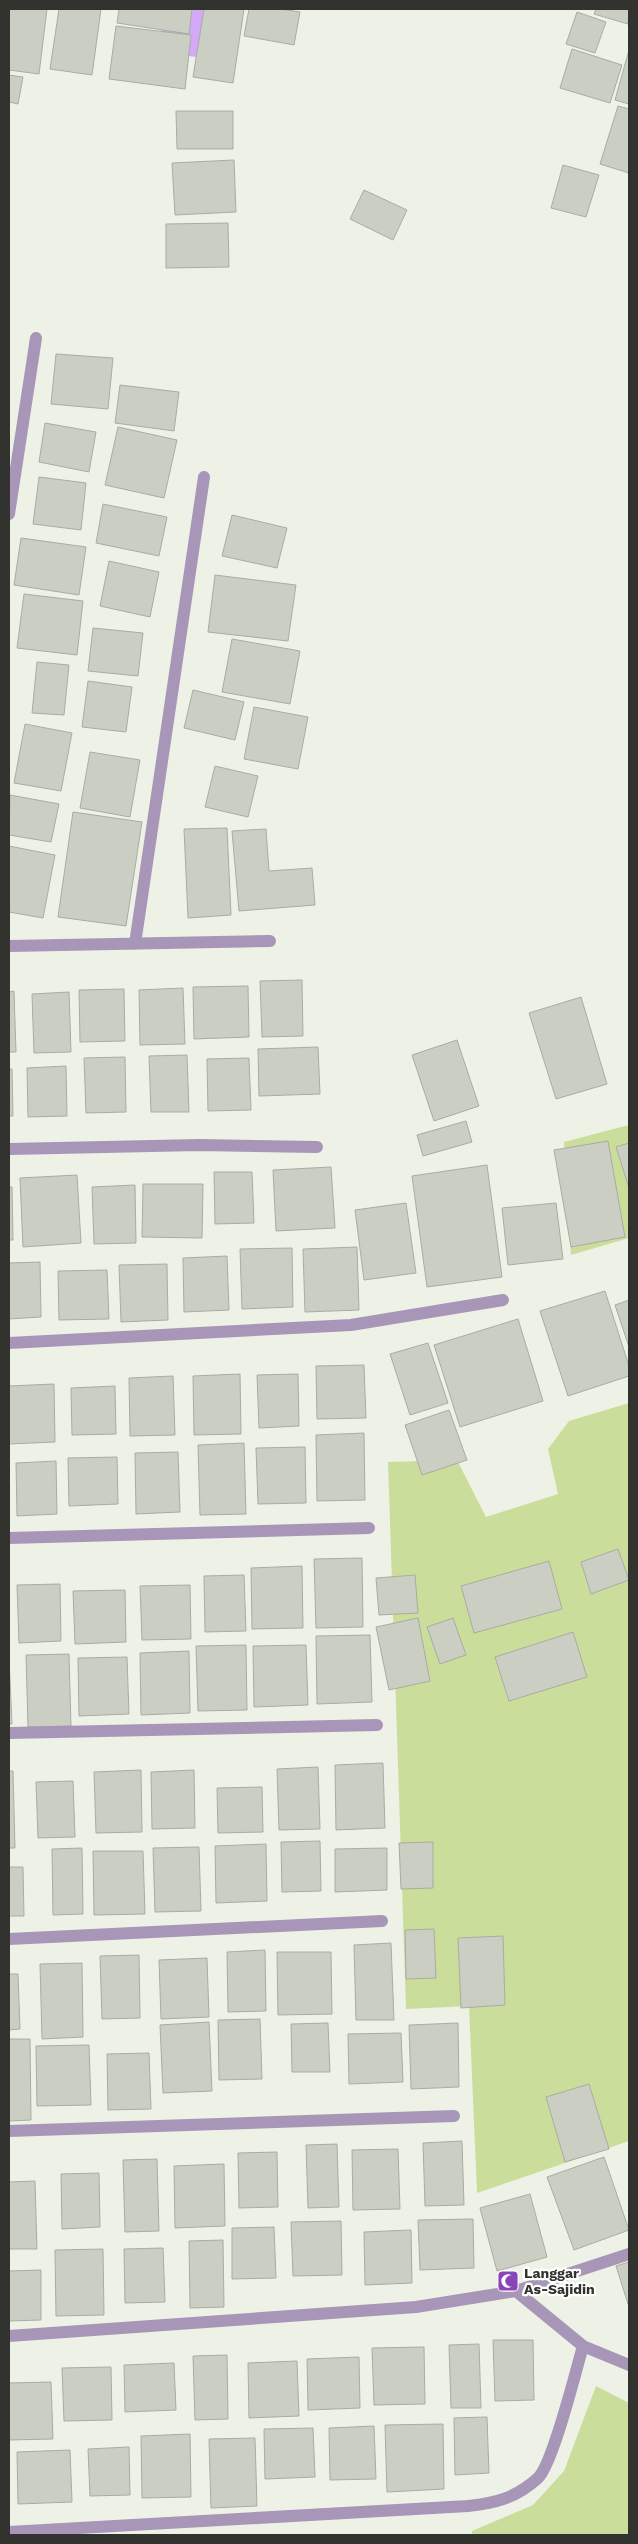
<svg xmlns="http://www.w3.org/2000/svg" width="638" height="2544" viewBox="0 0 638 2544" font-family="'Work Sans',sans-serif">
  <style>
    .green { fill: #cbdd9b }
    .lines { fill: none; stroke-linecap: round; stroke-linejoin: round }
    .river { stroke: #d4a9f8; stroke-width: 74 }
    .building { fill: #cbcec3; stroke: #a9aca2 }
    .street { stroke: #a896b8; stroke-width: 12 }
    .labels { text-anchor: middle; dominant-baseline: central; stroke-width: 4.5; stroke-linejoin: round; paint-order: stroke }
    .poi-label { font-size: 14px; font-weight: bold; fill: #32332f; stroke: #fff; text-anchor: start }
  </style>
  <rect width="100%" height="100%" fill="#eef2e6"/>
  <path class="green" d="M629,1125v113l-58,17 -7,-113z
    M629,1403v738l-152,52 -8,-187 -63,3 -18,-547 69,-2 29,57 72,-23 -10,-45 21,-28z
    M596,2386l33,17v132h-157v-4l61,-26 31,-34z"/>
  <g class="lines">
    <path class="river" d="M196,9l1,11"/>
  </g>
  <path class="building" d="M9,9h38l-8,65 -30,-4z
    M59,9h42l-9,66 -42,-6z
    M119,9h73l-3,25 -72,-11z
    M204,9h40l-11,74 -40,-6z
    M249,9h32l19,3 -6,33 -50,-9z
    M596,9h33l-1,15 -34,-10z
    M577,12l29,10 -11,31 -29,-9z
    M116,26l75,9 -6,54 -76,-10z
    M572,49l50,16 -12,38 -50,-15z
    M629,50v54l-14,-4z
    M9,75l14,2 -5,27 -9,-2z
    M618,106l11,3v64l-29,-9z
    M176,111h57v38h-56z
    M234,160l2,52 -61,3 -3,-52z
    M563,165l36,10 -13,42 -35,-9z
    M364,190l43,20 -14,30 -43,-21z
    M228,223l1,44 -63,1v-44z
    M56,354l57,4 -5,51 -57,-5z
    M120,385l59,7 -5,39 -59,-8z
    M45,423l51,9 -7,40 -50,-10z
    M118,427l59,13 -13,58 -59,-13z
    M39,477l47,6 -5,47 -48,-6z
    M103,504l64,13 -8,39 -63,-13z
    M232,515l55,13 -10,40 -55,-12z
    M21,538l65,9 -7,48 -65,-10z
    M109,561l50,11 -9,45 -50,-11z
    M215,575l81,10 -8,56 -80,-9z
    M24,594l59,7 -6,54 -60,-7z
    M93,628l50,5 -5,43 -50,-5z
    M232,639l68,12 -10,53 -68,-12z
    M37,662l32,3 -5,50 -32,-2z
    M88,681l44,6 -6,45 -44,-5z
    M193,690l51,12 -9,38 -51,-12z
    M254,707l54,10 -10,52 -54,-10z
    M25,724l47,9 -11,58 -47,-8z
    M90,752l50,8 -10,57 -50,-9z
    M215,766l43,10 -10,41 -43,-10z
    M10,795l49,9 -8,38 -42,-7z
    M73,812l69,10 -16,104 -68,-9z
    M227,828l4,87 -43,3 -4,-89z
    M266,829l3,42 43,-3 3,37 -76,6 -7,-80z
    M9,846l46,9 -12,63 -34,-6z
    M302,980l1,56 -41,1 -2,-56z
    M248,986l1,51 -55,2 -1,-52z
    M183,988l2,56 -45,1 -1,-55z
    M124,989l1,52 -45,1 -1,-52z
    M14,991l2,61h-7v-60z
    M69,992l2,60 -37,1 -2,-59z
    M581,997l26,87 -51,15 -27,-86z
    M457,1040l22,66 -45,15 -22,-66z
    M318,1047l2,47 -61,2 -1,-47z
    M187,1055l2,57h-38l-2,-56z
    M125,1057l1,55 -40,1 -2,-55z
    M249,1058l2,52 -43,1 -1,-52z
    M66,1066l1,50 -39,1 -1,-49z
    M9,1069h3l1,47h-4z
    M466,1121l6,21 -49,14 -6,-21z
    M608,1141l17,96 -54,10 -17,-97z
    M629,1143v45l-13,-41z
    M487,1165l15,112 -75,10 -15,-111z
    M331,1167l4,61 -59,3 -3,-61z
    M214,1172h38l2,51 -39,1z
    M77,1175l4,68 -58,4 -3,-69z
    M143,1184h60l-1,54 -60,-1z
    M135,1185l1,58 -42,1 -2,-57z
    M9,1187h3l1,53h-4z
    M406,1203l10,70 -52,7 -9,-70z
    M556,1203l7,56 -55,6 -6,-57z
    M357,1247l2,63 -54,2 -2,-63z
    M292,1248l1,59 -51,2 -2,-60z
    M227,1256l2,54 -45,2 -1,-54z
    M40,1262l1,55 -32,2v-56z
    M167,1264l1,56 -47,2 -2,-57z
    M107,1270l2,49 -50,1 -1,-49z
    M605,1291l24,75v10l-61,20 -28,-85z
    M629,1300v47l-14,-42z
    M518,1319l25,82 -83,26 -26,-82z
    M428,1343l20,60 -38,12 -20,-61z
    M364,1365l2,53 -49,1 -1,-53z
    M240,1374l1,60 -47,1 -1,-59z
    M298,1374l1,52 -40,2 -2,-53z
    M173,1376l2,59 -45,1 -1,-58z
    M54,1384l1,58 -46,2v-58z
    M115,1386l1,48 -44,1 -1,-47z
    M449,1410l18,50 -45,15 -17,-50z
    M364,1433l1,67 -48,1 -1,-66z
    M244,1443l2,71 -46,1 -2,-70z
    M305,1447l1,56 -48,1 -2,-56z
    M178,1452l2,60 -44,2 -1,-61z
    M117,1457l1,47 -49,2 -1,-48z
    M56,1461l1,53 -40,2 -1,-53z
    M618,1549l11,31 -38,14 -10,-32z
    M362,1558l1,69 -47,1 -2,-69z
    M549,1561l13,48 -88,24 -13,-47z
    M302,1566l1,62 -51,1 -1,-61z
    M244,1575l2,56 -41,1 -1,-56z
    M415,1575l3,38 -39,2 -3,-37z
    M60,1584l1,57 -42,2 -2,-58z
    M190,1585l1,54 -49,1 -2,-54z
    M125,1590l1,52 -51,2 -2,-53z
    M418,1618l12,63 -41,9 -13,-63z
    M453,1618l13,37 -26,9 -13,-37z
    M573,1632l14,45 -78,24 -14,-44z
    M370,1635l2,67 -55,2 -1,-68z
    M246,1645l1,65 -49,1 -2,-65z
    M306,1645l2,60 -54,2 -1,-61z
    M189,1651l1,62 -49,2 -1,-62z
    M69,1654l2,72 -43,1 -2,-72z
    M127,1657l2,57 -50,2 -1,-58z
    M9,1658l3,66h-3z
    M383,1763l2,65 -49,2 -1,-65z
    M318,1767l2,62 -41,1 -2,-61z
    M141,1770l1,62 -46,1 -2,-61z
    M194,1770l1,58 -43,1 -1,-57z
    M9,1771h4l2,77h-6z
    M73,1781l2,56 -37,1 -2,-56z
    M262,1787l1,45 -45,1 -1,-45z
    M320,1841l1,50 -39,1 -1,-50z
    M433,1842v46l-32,1 -2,-46z
    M266,1844l1,57 -51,2 -1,-57z
    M199,1847l2,64 -46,1 -2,-64z
    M82,1848l1,66 -30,1 -1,-66z
    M387,1848v42l-52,2v-43z
    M93,1851h50l2,63 -51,1z
    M9,1867h14l1,49h-15z
    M434,1929l2,49 -30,1 -1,-49z
    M503,1936l2,69 -44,3 -3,-70z
    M391,1943l3,77h-38l-2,-75z
    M265,1950l1,61 -38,1 -1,-60z
    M277,1952h54l1,62 -54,1z
    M139,1955l1,63 -38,1 -2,-63z
    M207,1958l2,59 -48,2 -2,-59z
    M82,1963l1,74 -41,2 -2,-75z
    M9,1974h9l2,55 -11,1z
    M260,2019l2,60 -43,1 -1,-60z
    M209,2022l3,69 -49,2 -3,-68z
    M328,2023l2,49h-38l-1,-48z
    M458,2023l1,64 -48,2 -2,-64z
    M401,2033l2,49 -54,2 -1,-50z
    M9,2039h21l1,81 -22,1z
    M89,2045l2,60 -54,1 -1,-60z
    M149,2053l2,56 -43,1 -1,-56z
    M589,2084l20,65 -44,13 -19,-65z
    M462,2141l2,64 -39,1 -2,-63z
    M337,2144l2,63 -31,1 -2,-63z
    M398,2149l2,60 -47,1 -1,-60z
    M277,2152l1,55 -39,1 -1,-55z
    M604,2157l25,73 -55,20 -27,-73z
    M157,2159l2,72 -34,1 -2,-72z
    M224,2164l1,62 -50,2 -1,-62z
    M99,2173l1,54 -38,2 -1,-55z
    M35,2181l2,68h-28v-67z
    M530,2194l17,63 -50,14 -17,-63z
    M473,2219l1,49 -54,2 -2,-50z
    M341,2221l1,54 -49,1 -2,-54z
    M274,2227l2,51 -44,1v-51z
    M411,2230l1,53 -47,2 -1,-53z
    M223,2240l1,67 -34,1 -1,-67z
    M163,2248l2,54 -40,1 -1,-54z
    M103,2249l1,66 -48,1 -1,-66z
    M629,2262v45l-13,-41z
    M41,2270v50l-32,1v-50z
    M493,2340h40l1,60 -39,1z
    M479,2344l2,64h-30l-2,-63z
    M424,2347l1,57 -51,1 -2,-57z
    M227,2355l1,64 -33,1 -2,-64z
    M359,2357l1,51 -52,2 -1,-51z
    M297,2361l2,55 -50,2 -1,-55z
    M174,2363l2,47 -51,2 -1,-47z
    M111,2367l1,53 -48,1 -2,-53z
    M51,2382l2,57 -44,1v-57z
    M487,2417l2,56 -34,2 -1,-57z
    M443,2424l1,65 -57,3 -2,-67z
    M374,2426l2,53 -46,1 -1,-52z
    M313,2428l2,49 -50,2 -1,-50z
    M190,2434l1,63 -49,1 -1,-62z
    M255,2438l2,68 -46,2 -2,-69z
    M129,2447l1,48 -40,1 -2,-47z
    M70,2450l2,52 -54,2 -1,-52z"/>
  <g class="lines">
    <path class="street" d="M9,514l27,-176
      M135,944l69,-467
      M9,946l261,-5
      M9,1149l190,-4 118,2
      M9,1343l342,-18 152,-25
      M9,1538l360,-10
      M9,1733l368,-8
      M9,1939l373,-18
      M9,2131l445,-15
      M516,2291l113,-37
      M9,2336l407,-29 100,-16 67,55 46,19
      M9,2532l459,-26c28,-3 48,-8 70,-28 15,-14 38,-108 45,-132"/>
  </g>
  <defs>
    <g id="mosque-square" transform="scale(1.125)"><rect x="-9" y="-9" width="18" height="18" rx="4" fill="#8844b8" stroke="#fff"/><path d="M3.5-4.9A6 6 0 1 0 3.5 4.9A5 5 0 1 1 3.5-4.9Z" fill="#fff"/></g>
  </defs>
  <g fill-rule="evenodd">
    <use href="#mosque-square" x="508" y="2281"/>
  </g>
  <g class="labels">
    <g class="poi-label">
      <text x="524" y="2273">Langgar<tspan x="524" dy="16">As-Sajidin</tspan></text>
    </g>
  </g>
  <rect width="638" height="2544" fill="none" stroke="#32332f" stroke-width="20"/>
</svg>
